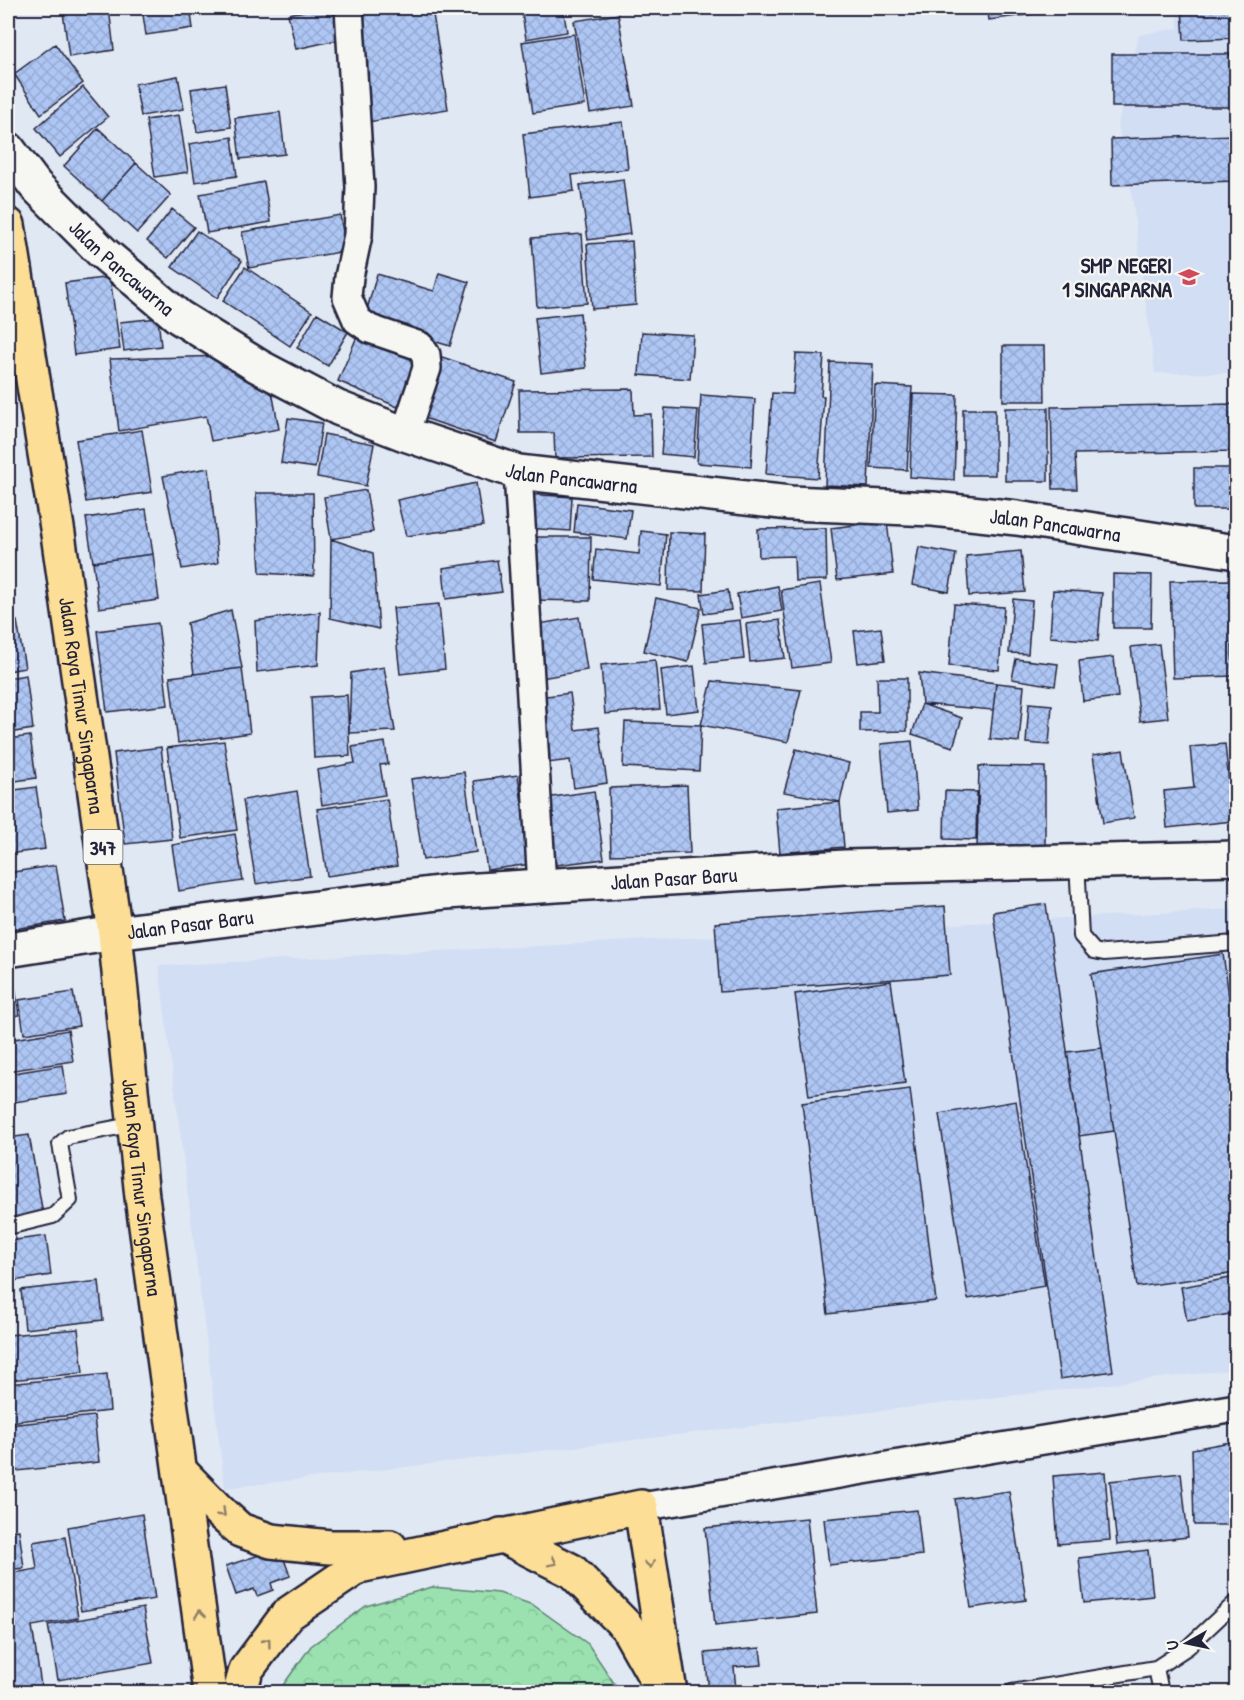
<svg xmlns="http://www.w3.org/2000/svg" width="1244" height="1700" viewBox="0 0 1244 1700" font-family="'Patrick Hand',sans-serif">
  <style>
    .built { fill: #d1def3 }
    .forest { fill: url(#forest-crowns); stroke: #5e8275; stroke-width: 1.5 }
    .building { fill: url(#building-cross-hatch); stroke: #22223b; stroke-width: 1.5 }
    .lines { fill: none; stroke-linecap: round; stroke-linejoin: round }
    .lane-casing { stroke: #22223b; stroke-width: 18 }
    .street-casing { stroke: #22223b; stroke-width: 32 }
    .secondary-casing { stroke: #22223b; stroke-width: 38 }
    .primary-casing { stroke: #22223b; stroke-width: 38 }
    .lane { stroke: #f6f6f2; stroke-width: 14 }
    .street { stroke: #f6f6f2; stroke-width: 27 }
    .secondary { stroke: #f6f6f2; stroke-width: 33 }
    .primary { stroke: #fcde96; stroke-width: 33 }
    .oneway { stroke: #8f8068 }
    .labels { text-anchor: middle; dominant-baseline: central; stroke-width: 4.5; stroke-linejoin: round; paint-order: stroke }
    .shield { fill: #f6f6f2; stroke: #626272; stroke-width: 1.5 }
    .shield-label { font-size: 20px; font-weight: bold; fill: #22223b }
    .poi-label { font-size: 21px; font-weight: bold; fill: #22223b; stroke: #f6f6f2; text-anchor: end }
    .street-label { font-size: 21px; fill: #22223b; stroke: #f6f6f2 }
  </style>
  <defs>
    <pattern id="forest-crowns" width="20" height="18" patternUnits="userSpaceOnUse" patternTransform="scale(1.5)"><rect width="20" height="18" fill="#9ae1af"/><path d="M2 6a3 3 0 1 1 6 0M12 15a3 3 0 1 1 6 0" fill="none" stroke="#84c197"/></pattern>
    <pattern id="building-cross-hatch" width="8" height="8" patternUnits="userSpaceOnUse" patternTransform="scale(1.5)"><rect width="8" height="8" fill="#aec6f4"/><path d="M0 0l8 8M0 8l8-8" fill="none" stroke="#95aad2"/></pattern>
  </defs>
  <rect width="100%" height="100%" fill="#e0e8f3"/>
  <filter id="ink" filterUnits="userSpaceOnUse"><feTurbulence type="fractalNoise" baseFrequency=".0167" numOctaves="2"/><feDisplacementMap in="SourceGraphic" scale="12" xChannelSelector="R" yChannelSelector="G"/><feConvolveMatrix kernelMatrix="1 2 1 2 8 2 1 2 1" color-interpolation-filters="sRGB"/></filter>
  <g filter="url(#ink)">
    <path class="built" d="M1177,8h59v365h-81l-25,-192 -12,-57 21,-89 39,-7z
      M1236,909v460l-1011,119 -66,-522z"/>
    <path class="forest" d="M432,1587l67,6 34,12 55,39 32,48h-341l2,-4 30,-42 55,-40z"/>
    <path class="building" d="M99,8h10l5,42 -45,7 -6,-45z
      M142,8h48l3,20 -47,7z
      M319,8h16l7,31 -46,10 -8,-35z
      M350,8h82l16,101 -80,13z
      M521,8h42l4,24 -41,7z
      M987,8h45l1,6 -44,6z
      M1182,8h54v30l-52,2z
      M618,14l16,92 -44,7 -16,-92z
      M574,34l11,71 -52,8 -11,-71z
      M55,44l28,39 -42,31 -27,-40z
      M1112,54h124v53h-124z
      M178,76l6,33 -43,7 -6,-32z
      M225,84l6,43 -34,5 -6,-43z
      M83,87l25,30 -48,40 -24,-29z
      M280,112l5,42 -45,5 -5,-41z
      M179,115l9,57 -33,5 -9,-57z
      M623,122l5,47 -56,6 2,16 -44,6 -7,-63z
      M98,128l38,35 -34,38 -38,-35z
      M1236,135v46l-124,4 -1,-46z
      M232,137l5,39 -42,6 -6,-38z
      M136,163l35,32 -34,38 -35,-32z
      M623,179l7,55 -42,6 -8,-55z
      M264,182l7,40 -64,11 -7,-39z
      M172,209l22,18 -26,31 -21,-17z
      M340,215l6,36 -97,17 -7,-36z
      M197,231l45,30 -25,37 -45,-31z
      M582,234l5,69 -50,4 -5,-69z
      M632,241l4,64 -44,4 -5,-65z
      M245,267l67,45 -22,34 -67,-45z
      M439,273l30,9 -19,64 -86,-26 13,-46 57,17z
      M110,277l10,72 -46,6 -9,-72z
      M317,313l31,19 -20,34 -31,-18z
      M580,313l6,55 -45,5 -6,-55z
      M158,318l3,28 -37,5 -4,-29z
      M359,332l62,27 -21,49 -62,-27z
      M642,332l51,3 -3,44 -51,-4z
      M1003,346h41l1,55h-42z
      M796,354l28,1 -3,41h3l-6,82 -52,-4 6,-81 21,1z
      M228,356l43,30 8,43 -68,12 -5,-25 -87,15 -9,-72z
      M439,356l77,26 -20,60 -78,-26z
      M830,362l43,2 -5,123 -43,-2z
      M875,385l37,2 -5,83 -36,-2z
      M633,389l1,26 17,-1 1,43 -97,1 -1,-25h-34l-1,-43z
      M913,394l44,1 -3,85 -44,-3z
      M701,395l54,4 -4,68 -54,-4z
      M1236,404v47l-161,3 2,35h-24l-2,-82z
      M665,408l33,2 -4,47 -33,-3z
      M1005,408h43v73h-43z
      M963,409h32v66h-32z
      M288,418l34,5 -7,45 -34,-5z
      M142,430l10,62 -66,10 -10,-62z
      M324,434l50,10 -8,42 -49,-9z
      M209,468l9,95 -36,6 -19,-93z
      M1194,468h42v41h-42z
      M476,483l7,43 -77,10 -9,-36z
      M366,490l7,42 -42,7 -7,-42z
      M256,493h57l1,83 -54,-3z
      M527,494l45,3 -2,34 -45,-3z
      M577,503l54,7 -4,29 -53,-7z
      M146,509l7,45 -60,8 -7,-44z
      M887,521l6,53 -56,6 -6,-52z
      M826,528l1,52 -32,1 -1,-25 -35,1 -1,-28z
      M641,531l25,3 -5,52 -68,-7 3,-30 43,5z
      M669,532l36,2 -2,57 -35,-1z
      M529,537h62l-1,64 -61,-1z
      M331,539l42,14 6,76 -49,-11z
      M919,547l37,7 -7,38 -37,-7z
      M1021,551l4,41 -56,4 -3,-40z
      M153,554l6,46 -60,8 -6,-46z
      M497,560l5,32 -56,7 -3,-31z
      M8,566l4,36 -4,1z
      M1113,574l39,1 -1,53h-38z
      M1230,580l3,96 -60,2 -3,-97z
      M820,584l11,79 -39,5 -11,-78z
      M778,586l4,25 -41,7 -4,-24z
      M728,590l3,20 -27,4 -3,-20z
      M1053,590l49,3 -4,48 -48,-4z
      M656,598l45,10 -13,54 -44,-11z
      M1013,599l19,2 -4,53 -19,-1z
      M439,604l6,65 -45,5 -7,-66z
      M954,604l50,3 -5,63 -50,-4z
      M231,610l11,58 -48,6 -7,-51z
      M320,612l-2,53 -61,7 -2,-51z
      M579,617l8,53 -45,8 -9,-53z
      M740,620l4,39 -38,4 -4,-39z
      M780,620l5,38 -35,4 -4,-38z
      M17,621l8,47 -17,3v-48z
      M158,623l10,82 -61,7 -10,-81z
      M881,628l4,32 -27,3 -4,-32z
      M1159,644l9,74 -28,3 -9,-74z
      M1114,657l4,40 -35,4 -4,-40z
      M1016,659l42,5 -3,22 -43,-7z
      M655,660l5,49 -55,5 -4,-49z
      M694,666l5,44 -33,4 -5,-44z
      M384,667l11,64 -46,2 2,-60z
      M242,668l8,65 -72,10 -8,-66z
      M919,673l77,10 -3,27 -71,-6z
      M26,675l7,54 -25,4v-55z
      M877,678h30v53l-47,1v-20h18z
      M712,681l89,9 -13,52 -87,-17z
      M996,683l28,3 -5,56 -29,-3z
      M570,693l5,37 24,-3 8,56 -33,5 -4,-28 -30,4 -9,-66z
      M347,695l3,61 -36,2 -3,-61z
      M1029,703l23,2 -3,40 -23,-2z
      M922,704l40,14 -9,29 -41,-13z
      M625,722l76,3 -2,46 -76,-4z
      M30,736l6,42 -28,4v-43z
      M224,741l13,89 -57,8 -13,-90z
      M912,741l6,69 -31,3 -6,-69z
      M385,742l3,22 -8,1 5,30 -63,10 -5,-35 38,-7 -3,-16z
      M1225,744l8,77 -66,7 -3,-37 30,-3 -4,-41z
      M161,747l11,92 -47,5 -11,-91z
      M796,749l53,14 -9,39 -56,-10z
      M1123,750l11,68 -31,5 -10,-68z
      M979,766l66,1v83h-68z
      M464,772l12,80 -53,8 -12,-81z
      M518,775l13,89 -44,6 -13,-89z
      M687,785l3,68 -79,2 -2,-67z
      M36,787l9,62 -37,5v-63z
      M297,791l13,85 -54,8 -13,-84z
      M594,791l10,68 -56,7 -9,-67z
      M945,791l32,1 -1,48 -32,-1z
      M387,799l10,67 -70,10 -10,-67z
      M840,802l4,45 -64,6 -4,-45z
      M235,834l8,47 -64,10 -7,-46z
      M56,865l9,56 -57,9v-57z
      M1046,904l67,467 -53,8 -67,-467z
      M945,906l5,69 -230,17 -5,-69z
      M1223,954l13,91v228l-99,14 -46,-313z
      M14,979l5,36 -11,2v-37z
      M891,981l14,102 -96,13 -14,-102z
      M73,992l6,34 -55,8 -5,-34z
      M68,1030l5,31 -65,10v-31z
      M1102,1048l12,83 -35,5 -12,-84z
      M63,1065l4,29 -59,9v-29z
      M910,1089l26,212 -108,13 -26,-211z
      M1016,1101l29,185 -77,13 -29,-185z
      M29,1135l14,79 -35,6v-82z
      M46,1236l5,39 -38,6 -5,-40z
      M1236,1277v36l-49,8 -6,-34z
      M99,1281l4,39 -78,9 -4,-39z
      M78,1329l5,44 -73,7 -2,-45z
      M107,1374l3,37 -102,11v-38z
      M94,1416l5,46 -91,10v-47z
      M1236,1441v84h-42l-2,-76z
      M1105,1472l5,68 -52,4 -5,-68z
      M1181,1473l7,64 -71,8 -7,-64z
      M1009,1491l17,109 -55,8 -16,-109z
      M917,1510l5,45 -93,10 -5,-46z
      M142,1514l13,85 -74,12 -13,-84z
      M807,1518l10,96 -102,11 -10,-97z
      M19,1530l5,38 -16,2v-39z
      M65,1537l13,81 -46,8 10,66h-34v-118l29,-5 -4,-27z
      M280,1548l10,28 -19,7 2,7 -16,6 -3,-7 -18,6 -10,-29z
      M1148,1550l5,46 -69,7 -5,-45z
      M143,1608l10,55 -95,17 -10,-55z
      M760,1648l2,17 -28,2 2,23 -27,2 -4,-39z"/>
    <g class="lines">
      <g class="lane-casing">
        <path id="lane" d="M1077,862l4,74 13,15 10,2 132,-10
          M8,1227l45,-11 17,-16 -10,-56 8,-7 67,-13
          M1156,1668l5,24
          M1012,1692l144,-24 32,-21 48,-45"/>
      </g>
      <g class="street-casing">
        <path id="street" d="M349,8l11,179 -2,48 -9,42 -2,20 10,23 13,9 50,17 6,9 1,13 -22,66
          M518,472l24,414
          M641,1507l595,-99"/>
      </g>
      <g class="secondary-casing">
        <g id="secondary">
          <path id="s1" d="M8,149l27,36 67,67 77,65 79,49 80,42 67,26 113,38 272,31 143,6 84,9 219,34"/>
          <path id="s2" d="M8,950l107,-17 331,-41 399,-25 391,-9"/>
        </g>
      </g>
      <g class="primary-casing">
        <g id="primary">
          <path id="s3" d="M8,225l50,309 57,399 27,264 68,495"/>
          <path d="M181,1472l40,41 19,17 31,11 59,6h60"/>
          <path d="M501,1535l71,36 55,56 35,62"/>
          <path d="M240,1692l6,-22 42,-56 71,-48 282,-59 29,185"/>
        </g>
      </g>
      <use href="#lane" class="lane"/>
      <use href="#street" class="street"/>
      <use href="#secondary" class="secondary"/>
      <use href="#primary" class="primary"/>
    </g>
    <defs><path id="oneway-chevron" d="M-2-3.5L2.5 0L-2 3.5" fill="none" stroke-width="1.6" stroke-linecap="round" stroke-linejoin="round" transform="scale(1.5)"/></defs>
    <g class="oneway">
      <use href="#oneway-chevron" transform="translate(222 1513) rotate(44)"/>
      <use href="#oneway-chevron" transform="translate(553 1562) rotate(27)"/>
      <use href="#oneway-chevron" transform="translate(650 1564) rotate(81)"/>
      <use href="#oneway-chevron" transform="translate(200 1614) rotate(-98)"/>
      <use href="#oneway-chevron" transform="translate(267 1642) rotate(-53)"/>
    </g>
  </g>
  <defs>
    <g id="school-bare" transform="scale(1.62)"><path d="M0-5L7-2L0 1L-7-2ZM-4 1L0 2.5L4 1V4Q0 6-4 4Z" fill="#d1495b" stroke="#f6f6f2" stroke-width="2.5" paint-order="stroke"/></g>
  </defs>
  <g fill-rule="evenodd">
    <use href="#school-bare" x="1189" y="277"/>
  </g>
  <g class="labels">
    <rect class="shield" x="83.5" y="830" width="39" height="34" rx="4.5"/>
    <g class="shield-label">
      <text x="103" y="847">347</text>
    </g>
    <g class="poi-label">
      <text x="1172" y="265">SMP NEGERI<tspan x="1172" dy="24">1 SINGAPARNA</tspan></text>
    </g>
    <g class="street-label">
      <text stroke="none"><textPath href="#s1" startOffset="165">Jalan Pancawarna</textPath></text>
      <text stroke="none"><textPath href="#s1" startOffset="669">Jalan Pancawarna</textPath></text>
      <text stroke="none"><textPath href="#s1" startOffset="1155">Jalan Pancawarna</textPath></text>
      <text stroke="none"><textPath href="#s3" startOffset="486">Jalan Raya Timur Singaparna</textPath></text>
      <text stroke="none"><textPath href="#s2" startOffset="670">Jalan Pasar Baru</textPath></text>
      <text stroke="none"><textPath href="#s2" startOffset="184">Jalan Pasar Baru</textPath></text>
      <text stroke="none"><textPath href="#s3" startOffset="972">Jalan Raya Timur Singaparna</textPath></text>
    </g>
  </g>
  <rect width="1244" height="1700" fill="none" stroke="#f6f6f2" stroke-width="30"/>
  <rect x="15" y="15" width="1214" height="1670" fill="none" stroke="#22223b" stroke-width="2" filter="url(#ink)"/>
  <g transform="translate(1187 1643) rotate(261)" stroke="#f6f6f2" stroke-width="4.5" paint-order="stroke">
  <path d="M0-4.5L10 22L0 15L-10 22Z" fill="#22223b"/>
  <text y="-9" font-size="16" font-weight="bold" text-anchor="middle" fill="#22223b">U</text>
  </g>
</svg>
